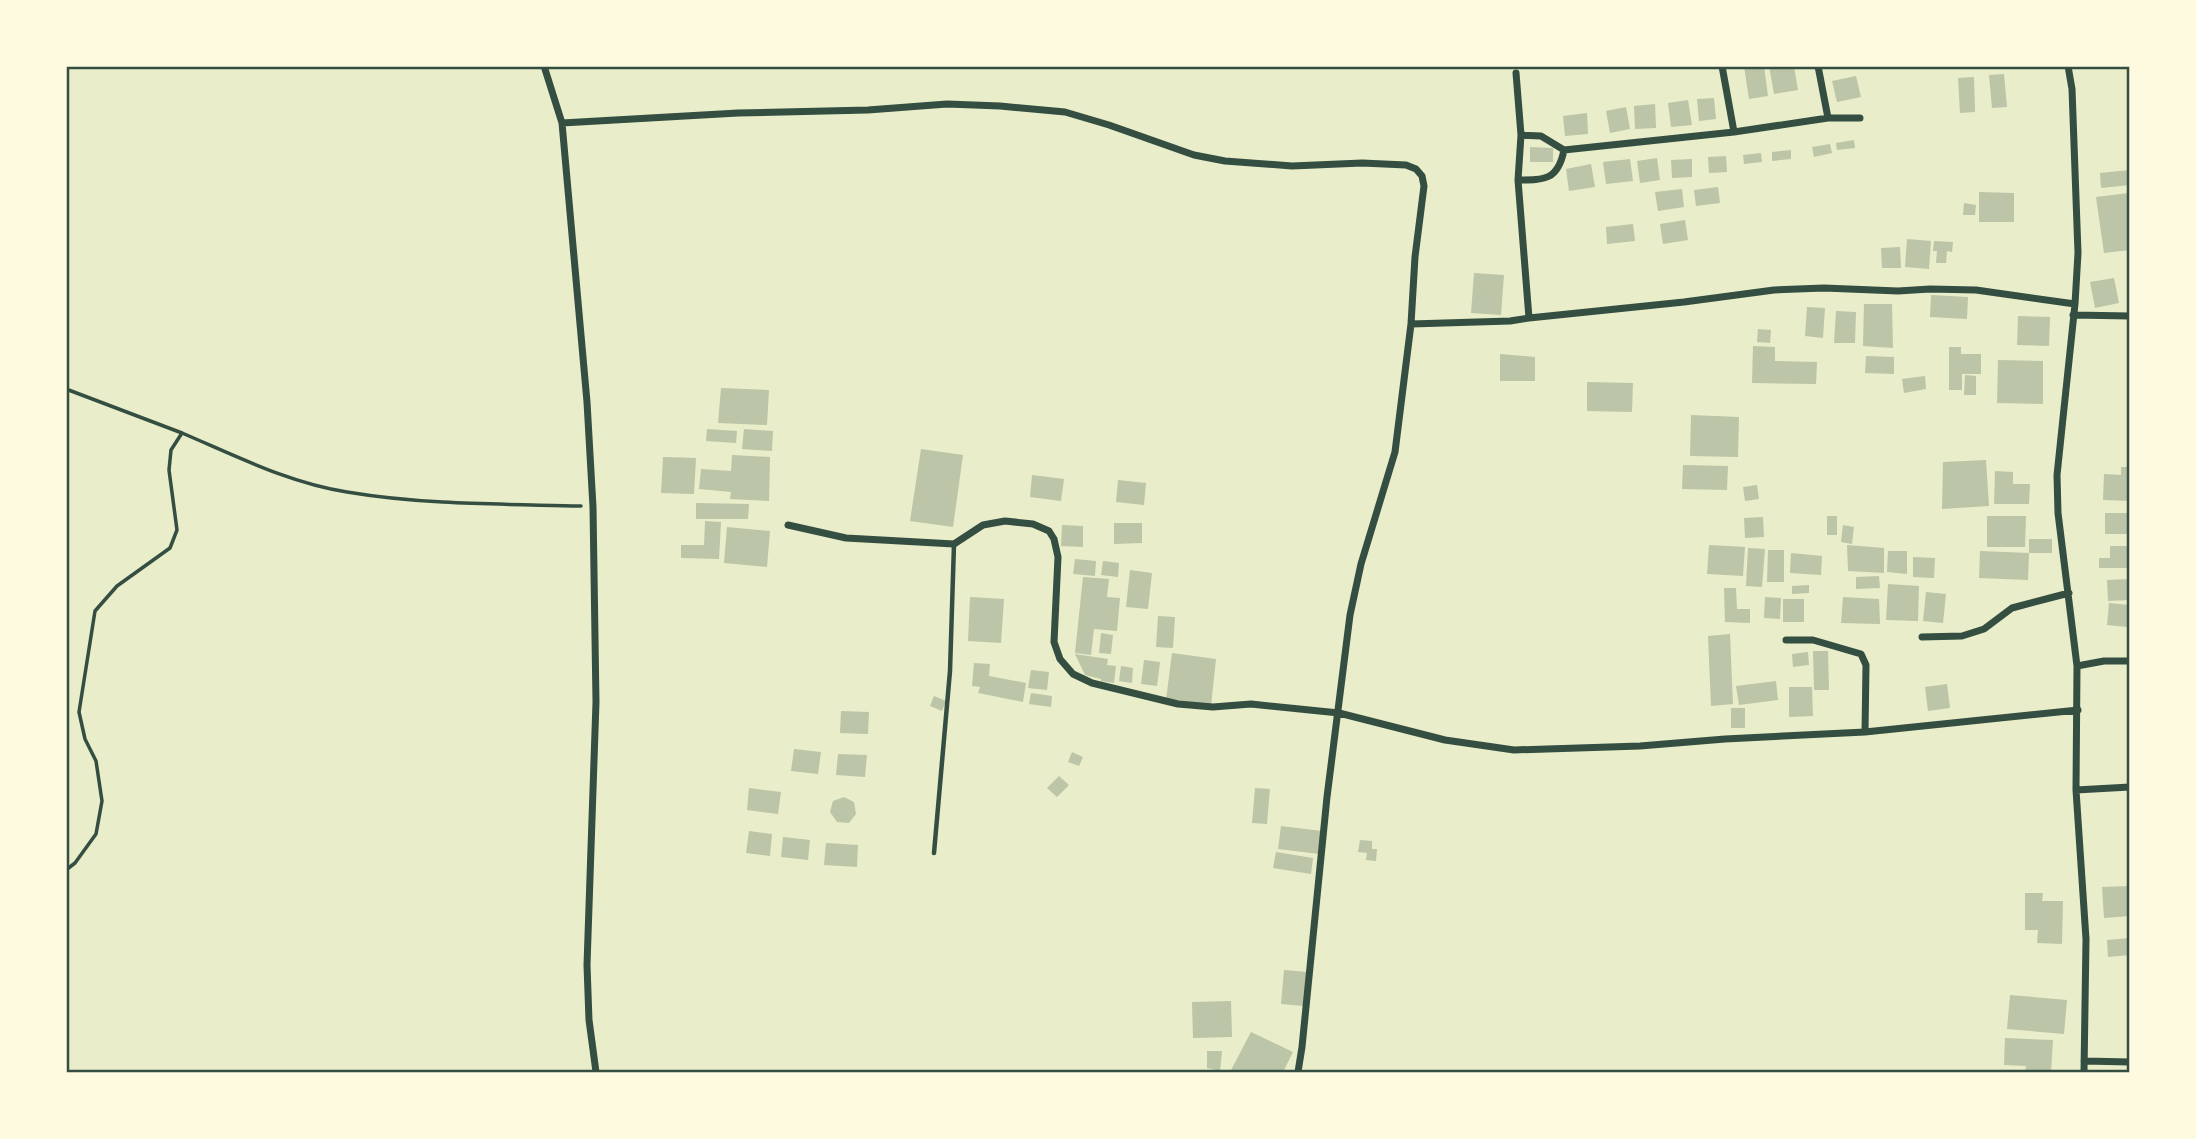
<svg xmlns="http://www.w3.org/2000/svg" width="2196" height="1139" viewBox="0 0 2196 1139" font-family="'Archivo Narrow',sans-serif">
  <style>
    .building { fill: #bcc5a7 }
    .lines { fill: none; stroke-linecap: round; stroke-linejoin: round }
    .path { stroke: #344e41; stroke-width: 3.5 }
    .service { stroke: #344e41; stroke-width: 4.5 }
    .minor { stroke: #344e41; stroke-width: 7 }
    .neatline { fill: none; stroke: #344e41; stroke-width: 2.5 }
  </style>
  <rect width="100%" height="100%" fill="#e9edc9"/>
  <path class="building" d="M1744,66h20l4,30 -19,3z
    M1769,66h25l4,24 -24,4z
    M2004,74l3,33 -15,1 -3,-33z
    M1856,76l5,21 -24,5 -5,-21z
    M1974,77l1,35 -15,1 -2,-35z
    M1714,98l2,21 -17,2 -2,-22z
    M1688,100l4,25 -21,2 -3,-24z
    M1655,104l1,24 -21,1 -1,-23z
    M1626,107l4,22 -20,4 -4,-22z
    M1587,113l1,21 -23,2 -2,-20z
    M1854,140l1,8 -18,2 -1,-7z
    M1830,144l2,9 -18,4 -2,-10z
    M1530,147l23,1v14h-23z
    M1791,150v9l-19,2v-9z
    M1761,153l1,9 -18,2 -1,-9z
    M1726,156l1,16 -18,1 -1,-16z
    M1657,158l3,22 -20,3 -3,-22z
    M1630,159l3,22 -27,3 -3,-22z
    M1692,159v18l-20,1 -1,-18z
    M1591,164l4,23 -26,4 -3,-22z
    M2130,170v15l-29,3 -1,-15z
    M1718,187l2,16 -24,3 -2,-16z
    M1682,189l2,18 -26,4 -3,-19z
    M1979,192l35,1v29h-35z
    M2129,193l1,57 -26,3 -8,-56z
    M1964,203l12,2 -1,10h-12z
    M1685,220l3,20 -25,4 -3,-20z
    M1633,224l2,17 -28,3 -1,-17z
    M1907,239l24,2 -2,28 -24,-2z
    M1934,241l19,1 -1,10 -5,-1 -1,12h-10l1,-12h-4z
    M1900,247l1,21h-19l-1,-20z
    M1474,273l30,2 -3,40 -30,-2z
    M2114,278l5,25 -24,5 -5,-26z
    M1931,295l37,2 -1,22 -37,-2z
    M1864,304h28l1,44 -30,-2z
    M1807,307l18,1 -2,30 -18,-2z
    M1836,311l20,1 -1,31h-21z
    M2018,316l32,1 -1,29 -32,-1z
    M1758,329l13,1 -1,13 -13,-1z
    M1753,346l22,1v14l42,1 -1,22 -64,-1z
    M1949,347h12v7h20v20h-19v16h-13z
    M1500,354l35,3v24h-35z
    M1866,356l28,1v17l-29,-1z
    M1998,360l45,1v43l-46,-1z
    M1965,375l11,1v19h-12z
    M1925,376l1,13 -22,4 -2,-14z
    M1587,382l46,1 -1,29 -45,-1z
    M721,388l48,2 -2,35 -49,-2z
    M1691,415l48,2 -1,40 -48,-1z
    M707,429l30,2 -1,12 -30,-2z
    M744,429l29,2 -1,20 -30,-2z
    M921,449l42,6 -10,72 -43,-6z
    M732,455l38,2 -1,44 -39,-2 1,-7 -32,-3 2,-20 30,2z
    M663,457l33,1 -2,36 -33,-1z
    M1986,460l3,46 -47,3 1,-47z
    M1683,465l45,1 -1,24 -45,-1z
    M2121,467h9v34l-27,-1 1,-26 17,1z
    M1995,471l18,1v12h17l-1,20h-35z
    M1032,475l32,4 -3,22 -31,-4z
    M1118,480l28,3 -2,22 -28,-3z
    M1757,485l2,14 -14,2 -2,-14z
    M696,503l53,1 -1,15h-52z
    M2105,513h25v21h-25z
    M1827,516h10v19h-10z
    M1987,516h39l-1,31h-38z
    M1763,517l1,20 -19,1 -1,-20z
    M705,521l16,1 -2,37 -38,-1v-13h23z
    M1114,523h28v20l-28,1z
    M1062,525l21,1v21l-22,-1z
    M1843,525l11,2 -2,17 -11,-2z
    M727,527l43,4 -3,36 -43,-4z
    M2029,539h23v14h-23z
    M1709,545l36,2 -2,29 -36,-2z
    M1847,545l37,3v25l-36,-2z
    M2110,546h20v22h-31v-10h11z
    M1748,548l17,1 -3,38 -16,-1z
    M1768,550h16v32h-17z
    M1888,551h19v23l-20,-2z
    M1980,551l49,2 -1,27 -49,-2z
    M1791,553l31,3 -1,19 -31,-2z
    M1913,557l22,1 -1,20 -21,-1z
    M1075,559l21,2 -1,15 -22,-2z
    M1103,561l16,2 -1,14 -17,-2z
    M1130,570l22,3 -4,36 -22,-2z
    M1879,576l1,12 -24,1v-12z
    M1083,577l26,2 -2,18 13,1 -3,33 -23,-2 -3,26 -16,-2z
    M2130,579v21l-22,1 -1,-21z
    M1888,584l31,2 -1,35 -32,-1z
    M1809,585v8l-17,1v-8z
    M1724,588h12l1,21h13v14l-25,-1z
    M1926,592l20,2 -3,29 -20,-2z
    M970,597l34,2 -3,44 -33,-2z
    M1765,597l16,1 -1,21 -16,-1z
    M1843,597l36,2 1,25 -39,-1z
    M1783,599h21v23h-21z
    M2109,603l20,2 -2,22 -20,-2z
    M1158,616l17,1 -2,31 -17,-1z
    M1101,633l12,2 -2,19 -12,-1z
    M1730,634l3,70 -22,2 -3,-70z
    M1813,651h15l1,39h-15z
    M1808,652l1,13 -16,2 -1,-13z
    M1172,653l44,6 -5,47 -45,-6z
    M1075,654l33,5 -1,6 9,1 -2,17 -13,-2v-2l-16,-4z
    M1144,660l16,2 -3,24 -16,-2z
    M974,663l16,1 -1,12 37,7 -3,19 -45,-9 2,-6 -8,-1z
    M1121,666l12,2 -1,15 -13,-2z
    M1031,670l18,2 -2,18 -19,-2z
    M1776,681l2,19 -39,5 -3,-19z
    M1947,684l3,24 -22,3 -3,-24z
    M1789,687h23l1,29 -24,1z
    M1031,693l21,3 -1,11 -22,-3z
    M934,696l12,5 -4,10 -12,-5z
    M1731,708h14v20h-14z
    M841,711l28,1 -1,22 -28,-1z
    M794,749l27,3 -3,22 -27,-3z
    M1072,752l11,5 -4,9 -11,-4z
    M838,754l29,1 -2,22 -29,-2z
    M1059,776l10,9 -12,12 -10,-9z
    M749,788l32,4 -3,22 -31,-4z
    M1255,788l15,1 -3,35 -15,-1z
    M844,797l10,5 2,12 -7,9 -12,-1 -7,-10 3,-11z
    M1281,826l41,5 -3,23 -41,-5z
    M749,831l23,3 -2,22 -24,-3z
    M783,837l27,3 -2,20 -27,-3z
    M1360,840l12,1v8h5l-1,12 -10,-1 1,-7 -9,-1z
    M826,843l32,2 -1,22 -33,-2z
    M1276,852l37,6 -2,16 -38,-6z
    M2130,886v30l-26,2 -2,-31z
    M2025,893h18l-1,8h21l-1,43 -25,-1 1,-13h-13z
    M2130,938v17l-22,2 -1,-17z
    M1284,970l23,2 -3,34 -23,-2z
    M2010,995l57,5 -3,34 -57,-5z
    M1231,1001l1,36 -39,1 -1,-36z
    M1251,1032l42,20 -10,20h-53z
    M2005,1038l48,2 -2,32h-26l1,-6 -22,-1z
    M1207,1051h15l-2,20 -13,-3z"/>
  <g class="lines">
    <path class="path" d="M66,389l116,44
      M66,870l9,-7 21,-29 6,-33 -6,-40 -11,-22 -6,-27 16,-101 22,-25 53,-38 7,-18 -8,-60 2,-20 11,-17c54,23 107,50 165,59 77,13 156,12 234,14"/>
    <path class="service" d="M934,853l16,-182 4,-127"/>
    <path class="minor" d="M544,66l18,57 25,279 6,105 3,195 -9,263 2,55 7,52
      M1722,66l12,66
      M1818,66l10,52
      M2068,66l4,23 6,164 -3,51 -18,171 1,38 19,153 -1,124 10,149 -2,133
      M562,123l176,-10 130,-3 79,-6 53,2 65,6 44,13 85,30 31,6 67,5 70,-3 44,2 10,4 6,7 2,10 -9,71 -4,67 -16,128 -34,112 -11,51 -23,182 -25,250 -4,25
      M1521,135l20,1 23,14 170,-18 94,-14h32
      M1518,180c27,0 40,0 46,-30
      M2073,315l57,1
      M1529,318l155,-16 90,-12 50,-2 74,3 32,-2 46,1 99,14
      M1411,324l99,-3 19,-3 -11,-138 3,-45 -5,-62
      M788,525l58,13 108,6 29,-19 22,-4 28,3 16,7 5,8 4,18 -4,85 6,17 13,15 19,9 86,21 35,3 38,-3 88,9 106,27 69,10 126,-4 85,-7 140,-7 213,-22
      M1922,637l40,-1 22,-7 28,-21 57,-15
      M1786,640h27l48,14 5,11 -1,67
      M2077,666l27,-5h26
      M2076,790l54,-3
      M2084,1061l46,1"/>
  </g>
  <rect width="2196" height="1139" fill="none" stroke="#fefae0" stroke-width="136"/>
  <rect x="68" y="68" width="2060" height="1003" class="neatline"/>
</svg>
